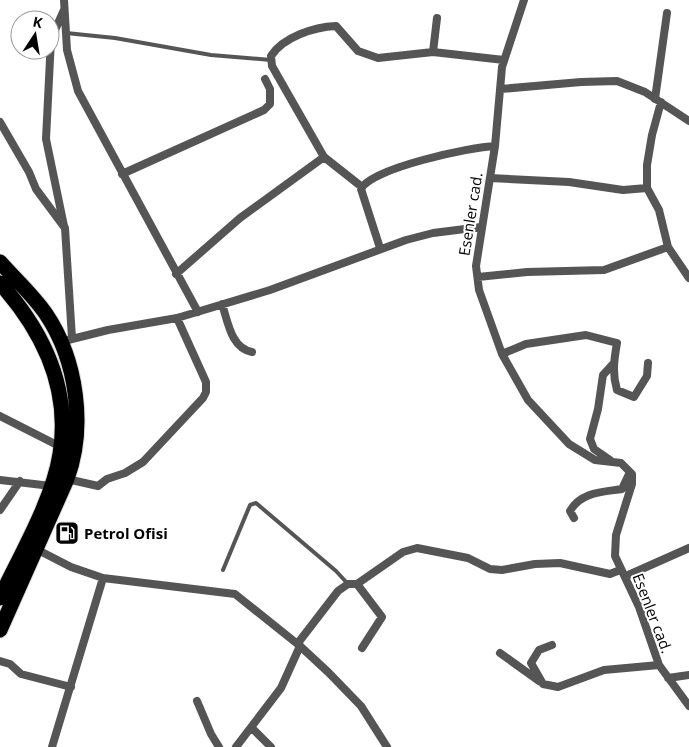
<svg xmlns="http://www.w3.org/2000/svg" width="689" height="747" viewBox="0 0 689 747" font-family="'Open Sans',sans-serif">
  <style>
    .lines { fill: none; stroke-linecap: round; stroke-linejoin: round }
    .highway-casing { stroke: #dbdbdb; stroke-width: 17 }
    .lane { stroke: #555; stroke-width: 4 }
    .street { stroke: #555; stroke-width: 8 }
    .highway { stroke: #000; stroke-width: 15 }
    .labels { text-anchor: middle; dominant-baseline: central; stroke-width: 4; stroke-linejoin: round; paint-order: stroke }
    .street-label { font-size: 15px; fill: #000; stroke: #fff }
    .poi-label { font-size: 15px; font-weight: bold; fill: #000; stroke: #fff; text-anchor: start }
  </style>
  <rect width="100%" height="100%" fill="#fff"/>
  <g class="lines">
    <g class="highway-casing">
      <path id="highway" d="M0,262c15,17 33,33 46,52 31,46 40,113 21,165l-67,151
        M0,283c43,48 71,104 60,171 -7,46 -40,102 -60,144"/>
    </g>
    <path class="lane" d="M66,33l49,5 96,17 60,5
      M223,570l27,-65 6,-2 80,68 12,13"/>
    <path class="street" d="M64,0l3,50 11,41 120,221
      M524,0l-22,67 -7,79 -19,120 3,24 23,64 26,46 41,44 26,16 26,3 11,11v10l-16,51 -1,21 24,51 20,58 30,41
      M64,10l-13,29 -5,100 18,87
      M433,52l4,-34
      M501,89l80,-7 36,-1 28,11 44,29
      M655,99l12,-86
      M661,102l-9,33 -5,30v23l12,22 9,37 21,31
      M0,122l29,50 7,17 29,39 7,110
      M122,174l142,-64 6,-6v-15l-5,-10
      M490,178l79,4 54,8 24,-2
      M362,187l-38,-30 -52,-91 -1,-10c12,-19 43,-29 65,-30l22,25 20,7 55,-6 71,8
      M380,248l-19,-59c10,-21 110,-42 134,-43
      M176,274l64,-56 84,-61
      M478,277l49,-5 77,-2 64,-23
      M222,304c6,18 9,44 30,48
      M60,342l48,-12 69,-12 93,-28 136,-50 27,-7 48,-6
      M502,354l24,-10 60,-9 31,8c-3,17 -5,30 0,47l17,7 13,-21 1,-13
      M0,416l61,31
      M610,460l-16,-11 -4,-10 8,-30 5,-34 11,-12
      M67,479l31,7 9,-7 18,-6 18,-11 60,-64 3,-6v-10l-29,-64
      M0,480l51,6
      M0,510l20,-29
      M574,518l-4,-7c11,-19 32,-19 52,-22l8,-17
      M36,549l35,18 32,11 132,16 65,52 28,26 33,34 26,41
      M626,576l63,-28
      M357,584l25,33 -20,31
      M298,643l40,-52 10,-7h9l46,-32 14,-4 51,10 22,11 12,1 33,-6 25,-1 50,11 10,-4
      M552,645l-13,5 -8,13 12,21 15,3 46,-17 55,-5
      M500,653l39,28
      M0,661l10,3 11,10 50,13
      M668,678l21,-3
      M197,701l14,33 8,13
      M252,728l19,19
      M52,747l51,-169
      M236,747l45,-59 19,-42"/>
    <use href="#highway" class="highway"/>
  </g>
  <defs>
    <g id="fuel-square" transform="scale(1.25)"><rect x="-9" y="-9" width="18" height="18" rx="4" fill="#000" stroke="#fff"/><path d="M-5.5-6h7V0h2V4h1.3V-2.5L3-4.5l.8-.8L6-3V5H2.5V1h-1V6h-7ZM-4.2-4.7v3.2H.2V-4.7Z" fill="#fff"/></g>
  </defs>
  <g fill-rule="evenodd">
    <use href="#fuel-square" x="67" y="533"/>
  </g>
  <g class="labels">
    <g class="street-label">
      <text transform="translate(470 214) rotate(-81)">Esenler cad.</text>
      <text transform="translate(653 613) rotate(69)">Esenler cad.</text>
    </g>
    <g class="poi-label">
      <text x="84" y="533">Petrol Ofisi</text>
    </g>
  </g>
  <g transform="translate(35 35) rotate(12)"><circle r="24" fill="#ffffff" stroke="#999999"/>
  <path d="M0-4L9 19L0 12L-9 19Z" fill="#000000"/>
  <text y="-8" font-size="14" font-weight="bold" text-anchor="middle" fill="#000000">K</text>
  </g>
</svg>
